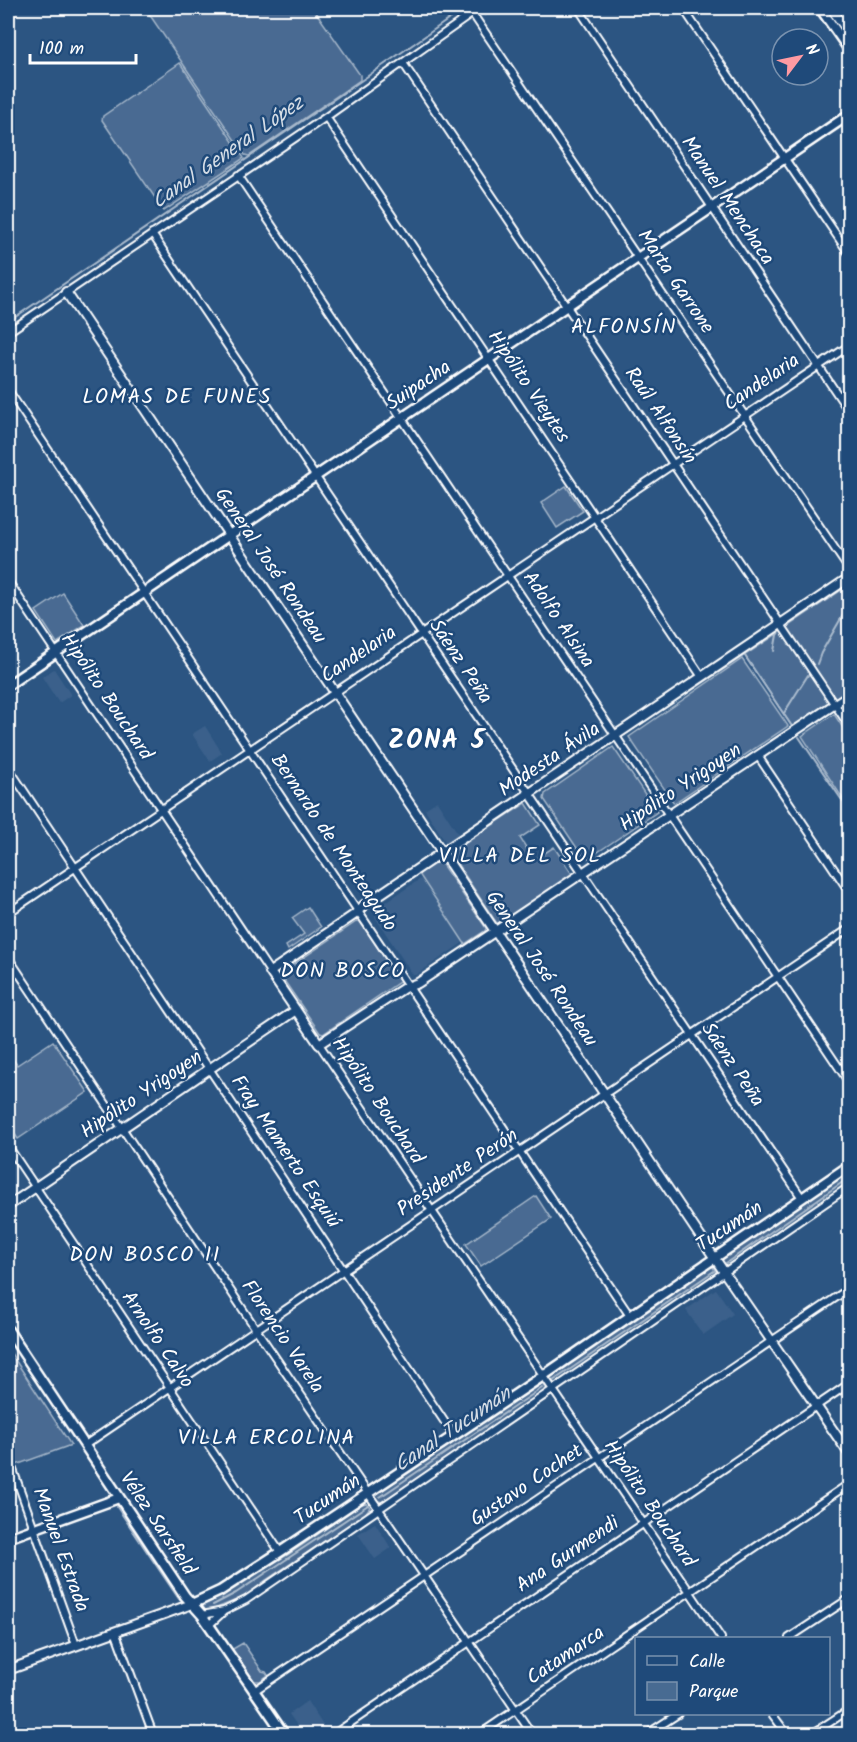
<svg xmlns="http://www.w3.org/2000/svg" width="857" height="1742" viewBox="0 0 857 1742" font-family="Kalam,sans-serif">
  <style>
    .built { fill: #3b618b }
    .green { fill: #486b92; stroke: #a4b5c8; stroke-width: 1.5 }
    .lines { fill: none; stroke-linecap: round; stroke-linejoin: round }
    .stream { stroke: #acbcce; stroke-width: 2 }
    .minor-casing { stroke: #fff; stroke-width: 10 }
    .tertiary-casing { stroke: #fff; stroke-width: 12 }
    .secondary-casing { stroke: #fff; stroke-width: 13 }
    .minor { stroke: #1f4a7a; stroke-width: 6 }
    .tertiary { stroke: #1f4a7a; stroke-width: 8 }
    .secondary { stroke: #1f4a7a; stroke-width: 8 }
    .labels { text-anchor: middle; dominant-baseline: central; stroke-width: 5; stroke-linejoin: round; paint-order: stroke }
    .street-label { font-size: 20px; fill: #fff; stroke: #1f4a7a }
    .water-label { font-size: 21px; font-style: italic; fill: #d5dde6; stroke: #1f4a7a }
    .neighbourhood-label { font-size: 21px; letter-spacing: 1.5px; fill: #fff; stroke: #1f4a7a }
    .district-label { font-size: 26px; font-weight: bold; letter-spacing: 1.5px; fill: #fff; stroke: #1f4a7a }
  </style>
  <rect width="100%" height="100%" fill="#2c5582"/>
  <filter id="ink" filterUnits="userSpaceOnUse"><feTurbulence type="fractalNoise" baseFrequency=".0167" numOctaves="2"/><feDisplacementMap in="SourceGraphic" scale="12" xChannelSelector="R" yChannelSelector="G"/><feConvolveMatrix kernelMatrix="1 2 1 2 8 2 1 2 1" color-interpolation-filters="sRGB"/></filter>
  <g filter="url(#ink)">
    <path class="built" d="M54,669l17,26 -12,8 -17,-26z
      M205,726l17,27 -12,8 -18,-27z
      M437,801l22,34 -13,8 -21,-34z
      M422,878l42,64 -48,33h-3l-38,-58 2,-9z
      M716,1289l17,25 -30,21 -17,-25z
      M375,1523l16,25 -16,11 -17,-25z
      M307,1701l17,26 -11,7h-10l-14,-20z"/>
    <path class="green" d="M145,8h168l47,67v5l-111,76 -4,-1z
      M180,63l64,95 -80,53 -62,-91 1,-4z
      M566,486l17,25 -26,17 -16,-25z
      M849,577v117l-54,37 -54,-81z
      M63,593l21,32 -27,18 -21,-32z
      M742,659l46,67 -114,77 -45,-66z
      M834,714l15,23v71l-47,-72z
      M613,747l44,65 -68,46 -6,-1 -39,-58 1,-5z
      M526,803l14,22 -20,13 14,22 20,-13 18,27 -74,51 -48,-72z
      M439,860l47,68 -1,3 -20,13 -46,-70z
      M308,907l13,20 -33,23 -2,-4 18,-12 -12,-16z
      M359,920l40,59v3l-76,52 -3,-1 -39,-57v-3z
      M53,1041l35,51 -70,47 -10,-15v-72l9,13z
      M849,1170v12l-119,83h-6l-2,-2 1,-7 67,-43 14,-12z
      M536,1196l15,23 -70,47 -15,-22z
      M709,1267h4l3,5 -1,2 -156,108 -3,1 -5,-1 -1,-4 4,-5z
      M8,1349l63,96 -63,23z
      M537,1385h6l2,3 -2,4 -161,110 -7,-2 2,-6 5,-4c53,-33 103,-71 155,-105z
      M366,1503l4,4 -5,7 -99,66 -20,16 -34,14h-8l-1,-6 3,-2 83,-48 73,-50z
      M243,1643l19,28 4,1 2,3 -8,6h-6l-23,-31z"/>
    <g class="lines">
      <path class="stream" d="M485,15l11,-7
        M8,322l357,-244 100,-70
        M788,626l62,-42
        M774,651l3,-16 3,-4
        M745,656l46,69
        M817,664l4,-11 29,-50
        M784,713l24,-38
        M623,736l155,-103
        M799,737l51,75
        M726,1263l124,-86
        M553,1381l161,-110
        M380,1497l162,-109
        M117,1507l62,92
        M213,1605l23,-12 132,-88"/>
      <g class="minor-casing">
        <path id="minor" d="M578,8l272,405
          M683,8l167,247
          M472,13l378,558
          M403,63l447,664
          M326,117l376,560
          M238,175l612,909
          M152,234l650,964
          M8,332l318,-215 154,-109
          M8,390l622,926
          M8,581l262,391
          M758,756l92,137
          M8,767l446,669
          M8,913l842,-568
          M8,957l248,372 276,405
          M319,1044l402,594
          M8,1146l272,406
          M85,1445l765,-517
          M12,1467l64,178
          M202,1615l22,-4 22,-11 604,-414
          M209,1625l15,-14
          M115,1631l38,103
          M789,1638l61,-40
          M254,1691l596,-403
          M772,1714l15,20
          M334,1734l516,-351
          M480,1734l370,-251
          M647,1734l31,-20
          M812,1734l38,-25"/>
      </g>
      <g class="tertiary-casing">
        <path id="tertiary" d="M66,292l658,980 126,183
          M850,577l-486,328 -10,10 -84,57 49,72 85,-56 14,-5 432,-289
          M8,1206l288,-196
          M8,1670l184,-66"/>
      </g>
      <g class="secondary-casing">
        <path id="secondary" d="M820,8l30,43
          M831,8l19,26
          M8,685l842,-571
          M8,1330l177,266 17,19 82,119
          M8,1538l111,-40
          M192,1604l28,-13 60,-39 263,-176 307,-211"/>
      </g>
      <use href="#minor" class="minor"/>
      <use href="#tertiary" class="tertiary"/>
      <use href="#secondary" class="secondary"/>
    </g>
  </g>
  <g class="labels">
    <g class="street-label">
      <text transform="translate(727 201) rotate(56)">Manuel Menchaca</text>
      <text transform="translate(675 282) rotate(56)">Marta Garrone</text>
      <text transform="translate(762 383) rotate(-34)">Candelaria</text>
      <text transform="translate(419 386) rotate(-34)">Suipacha</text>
      <text transform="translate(528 387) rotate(56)">Hipólito Vieytes</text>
      <text transform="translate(660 416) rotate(56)">Raúl Alfonsín</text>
      <text transform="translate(270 566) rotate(56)">General José Rondeau</text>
      <text transform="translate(558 620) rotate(56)">Adolfo Alsina</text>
      <text transform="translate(359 655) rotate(-34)">Candelaria</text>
      <text transform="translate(460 662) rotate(56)">Sáenz Peña</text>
      <text transform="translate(106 697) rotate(56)">Hipólito Bouchard</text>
      <text transform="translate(550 760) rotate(-34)">Modesta Ávila</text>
      <text transform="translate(681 788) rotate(-34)">Hipólito Yrigoyen</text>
      <text transform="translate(333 843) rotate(56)">Bernardo de Monteagudo</text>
      <text transform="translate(541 969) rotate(56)">General José Rondeau</text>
      <text transform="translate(732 1065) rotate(56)">Sáenz Peña</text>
      <text transform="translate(142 1095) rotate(-34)">Hipólito Yrigoyen</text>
      <text transform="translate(377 1101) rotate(56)">Hipólito Bouchard</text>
      <text transform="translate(285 1152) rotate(56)">Fray Mamerto Esquiú</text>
      <text transform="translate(458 1173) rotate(-34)">Presidente Perón</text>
      <text transform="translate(730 1227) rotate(-34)">Tucumán</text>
      <text transform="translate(282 1337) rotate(56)">Florencio Varela</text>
      <text transform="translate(157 1340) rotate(56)">Arnolfo Calvo</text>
      <text transform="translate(527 1486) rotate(-34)">Gustavo Cochet</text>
      <text transform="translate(328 1500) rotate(-34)">Tucumán</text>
      <text transform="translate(649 1504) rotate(56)">Hipólito Bouchard</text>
      <text transform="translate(157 1524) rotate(56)">Vélez Sarsfield</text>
      <text transform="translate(60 1550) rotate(70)">Manuel Estrada</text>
      <text transform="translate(568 1555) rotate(-34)">Ana Gurmendi</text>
      <text transform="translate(566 1656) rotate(-34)">Catamarca</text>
    </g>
    <g class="water-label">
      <text transform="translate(228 153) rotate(-35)">Canal General López</text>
      <text transform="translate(453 1430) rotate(-34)">Canal Tucumán</text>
    </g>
    <g class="neighbourhood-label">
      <text x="624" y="327">ALFONSÍN</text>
      <text x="177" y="397">LOMAS DE FUNES</text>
      <text x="520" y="856">VILLA DEL SOL</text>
      <text x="343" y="971">DON BOSCO</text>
      <text x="145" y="1255">DON BOSCO II</text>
      <text x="267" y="1438">VILLA ERCOLINA</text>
    </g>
    <g class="district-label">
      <text x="437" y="741">ZONA 5</text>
    </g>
  </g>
  <rect width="857" height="1742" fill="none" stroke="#1f4a7a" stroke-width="30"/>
  <rect x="15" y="15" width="827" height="1712" fill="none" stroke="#fff" stroke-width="2" filter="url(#ink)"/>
  <rect x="635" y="1637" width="195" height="78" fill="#1f4a7a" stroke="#7992af" stroke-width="1.5"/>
  <rect x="647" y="1656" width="30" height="9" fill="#1f4a7a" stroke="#7992af" stroke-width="1.5"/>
  <text x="689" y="1667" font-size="18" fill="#ffffff">Calle</text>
  <rect x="647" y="1682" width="30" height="18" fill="#486b92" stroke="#7992af" stroke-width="1.5"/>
  <text x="689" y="1697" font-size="18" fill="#ffffff">Parque</text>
  <g transform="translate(800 57) rotate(58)"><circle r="28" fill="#1f4a7a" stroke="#7992af" stroke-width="1.5"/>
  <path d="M0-4.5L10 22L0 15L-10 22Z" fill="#ff9aa2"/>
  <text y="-9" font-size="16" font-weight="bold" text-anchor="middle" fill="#ffffff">N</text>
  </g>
  <path d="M30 54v9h106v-9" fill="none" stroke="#ffffff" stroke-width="3"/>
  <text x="39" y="54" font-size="18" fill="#ffffff" stroke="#1f4a7a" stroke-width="4.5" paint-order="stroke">100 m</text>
</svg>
